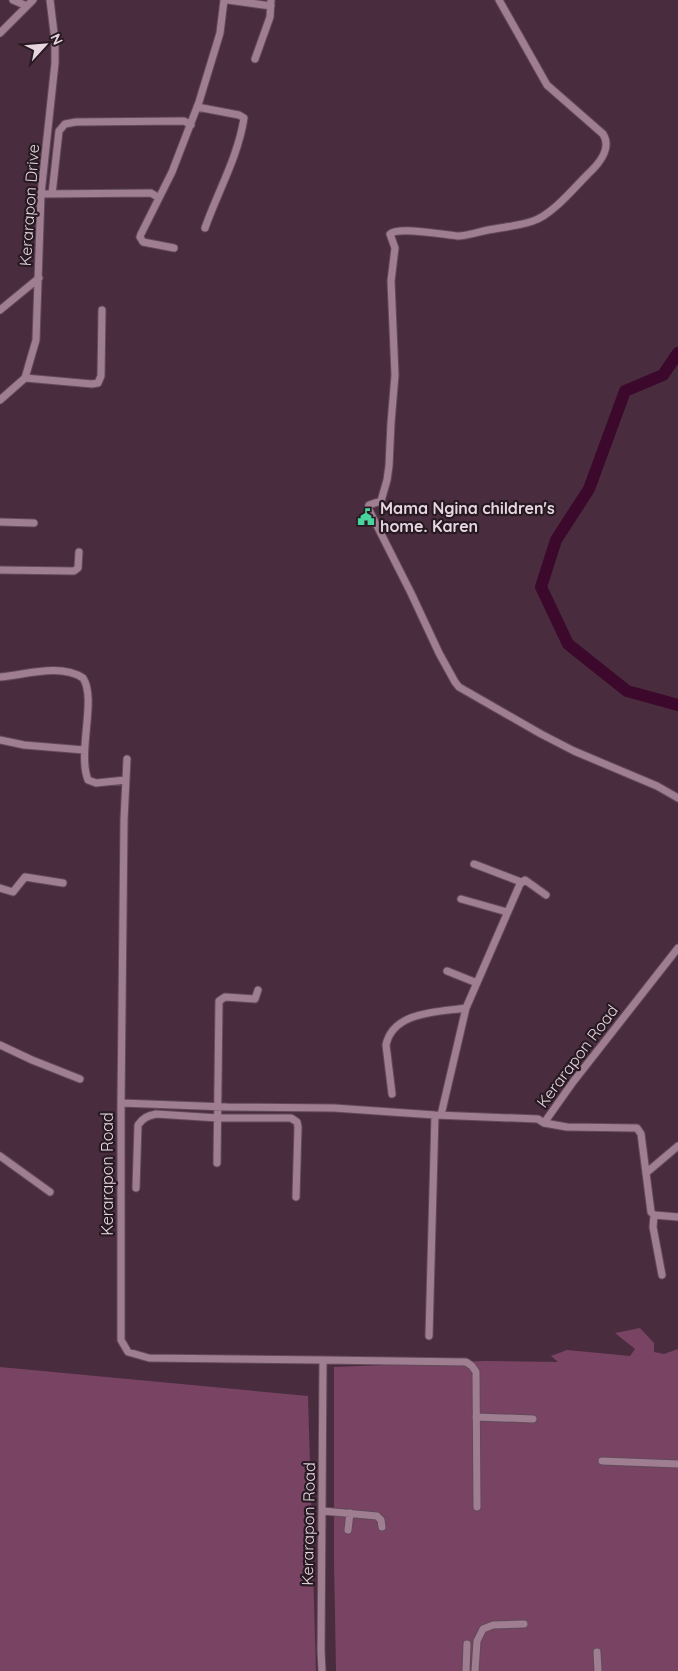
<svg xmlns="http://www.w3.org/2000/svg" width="678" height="1671" viewBox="0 0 678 1671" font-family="Quicksand,sans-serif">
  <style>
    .green { fill: #794364 }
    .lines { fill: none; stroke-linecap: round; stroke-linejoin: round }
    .river { stroke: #3c082c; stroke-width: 12 }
    .street-casing { stroke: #624a59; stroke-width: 9 }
    .street { stroke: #9f7e91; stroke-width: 7 }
    .labels { text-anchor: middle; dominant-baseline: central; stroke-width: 4.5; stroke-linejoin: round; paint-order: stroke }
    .street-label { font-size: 16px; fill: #e7d5df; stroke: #271a22 }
    .poi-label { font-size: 16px; font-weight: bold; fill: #e7d5df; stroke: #271a22; text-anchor: start }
  </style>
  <rect width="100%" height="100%" fill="#492d3e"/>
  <path class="green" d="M640,1328l14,15v9l10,2 14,-5v322h-342l-2,-110v-194l151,-6 73,1 -7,-6 16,-6 63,6 5,-7 -20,-16z
    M0,1367l308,29 8,275h-316z"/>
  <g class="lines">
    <path class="river" d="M678,353l-15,22 -38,16 -36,98 -33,51 -15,47 27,57 59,47 51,14"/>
    <g class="street-casing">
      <path id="street" d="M13,0l14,6
        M228,0l43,6
        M499,0l48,85 56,49c9,14 -4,30 -15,40 -14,14 -36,41 -55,47 -14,5 -30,6 -45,9 -9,2 -21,6 -30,6 -13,-1 -59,-10 -68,-2l5,14 -4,33 4,94 -4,48 -2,43 -2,14 -6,21 -12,4 -1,3 43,85 28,60 16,29 4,5 82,47 33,17 83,35 21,12
        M0,33l33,-33
        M255,59l15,-42 1,-17
        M197,107l42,8 5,3c-6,39 -26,73 -39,110
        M41,194l110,-1 8,5
        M52,194l7,-63 6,-7 11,-2 108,-1 7,4
        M174,248l-31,-6 -3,-5 1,-3 31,-62 27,-70 21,-69 4,-33
        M0,310l39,-32
        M25,378l67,6 6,-1 3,-7 1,-66
        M0,400l25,-22 11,-38 5,-146 14,-131v-22l-5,-41
        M0,522l34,1
        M0,570l74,1 4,-3 1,-16
        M0,677c25,-2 60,-14 83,1 14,21 -6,74 5,102l8,3 30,-3
        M0,740l24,5 60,5
        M127,759l-3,61 -3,283v237l7,12 21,6 174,2 -2,291 1,20
        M474,864l47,18
        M0,888l13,4 12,-15 38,6
        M461,899l46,13
        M447,971l30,12
        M0,1045l32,15 48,19
        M392,1094l-6,-49c7,-34 53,-33 80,-37
        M121,1103l106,4 107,1 101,7 103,4 6,4 29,-41 105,-134
        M441,1115l25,-107 54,-124 5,-4 21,15
        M544,1123l23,4 70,1 4,6 10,78 3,3 24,2
        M0,1156l50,36
        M217,1163l2,-162 6,-4 30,2 3,-9
        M646,1173l32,-27
        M136,1188l2,-63c5,-7 9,-9 18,-11l62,4h73l6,4 1,5 -2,70
        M654,1215l-1,12 9,48
        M429,1336l6,-221
        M323,1360l143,2 6,4 4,6 1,135
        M476,1417l57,2
        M602,1461l76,3
        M323,1511l54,5 4,4 1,7
        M348,1530l2,-17
        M597,1652l1,19
        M466,1671l1,-27
        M475,1671l2,-30 6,-12 10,-4 31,-1"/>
    </g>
    <use href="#street" class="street"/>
  </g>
  <defs>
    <g id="civic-bare" transform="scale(1.35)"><path d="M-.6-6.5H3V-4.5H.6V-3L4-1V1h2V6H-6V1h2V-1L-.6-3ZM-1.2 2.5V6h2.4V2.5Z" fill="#48d49d" stroke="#271a22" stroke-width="2.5" paint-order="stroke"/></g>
  </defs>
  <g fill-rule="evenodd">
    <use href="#civic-bare" x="366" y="517"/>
  </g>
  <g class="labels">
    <g class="street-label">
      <text transform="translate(29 205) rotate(-86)">Kerarapon Drive</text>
      <text transform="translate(577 1056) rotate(-53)">Kerarapon Road</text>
      <text transform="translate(107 1174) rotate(-90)">Kerarapon Road</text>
      <text transform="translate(308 1524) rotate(-89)">Kerarapon Road</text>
    </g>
    <g class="poi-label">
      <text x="380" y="508">Mama Ngina children's<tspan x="380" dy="18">home. Karen</tspan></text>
    </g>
  </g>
  <g transform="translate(45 45) rotate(64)" stroke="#271a22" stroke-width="4" paint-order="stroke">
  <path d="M0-4L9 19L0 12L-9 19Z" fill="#e7d5df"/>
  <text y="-8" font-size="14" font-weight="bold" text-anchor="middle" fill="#e7d5df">N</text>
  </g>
</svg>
